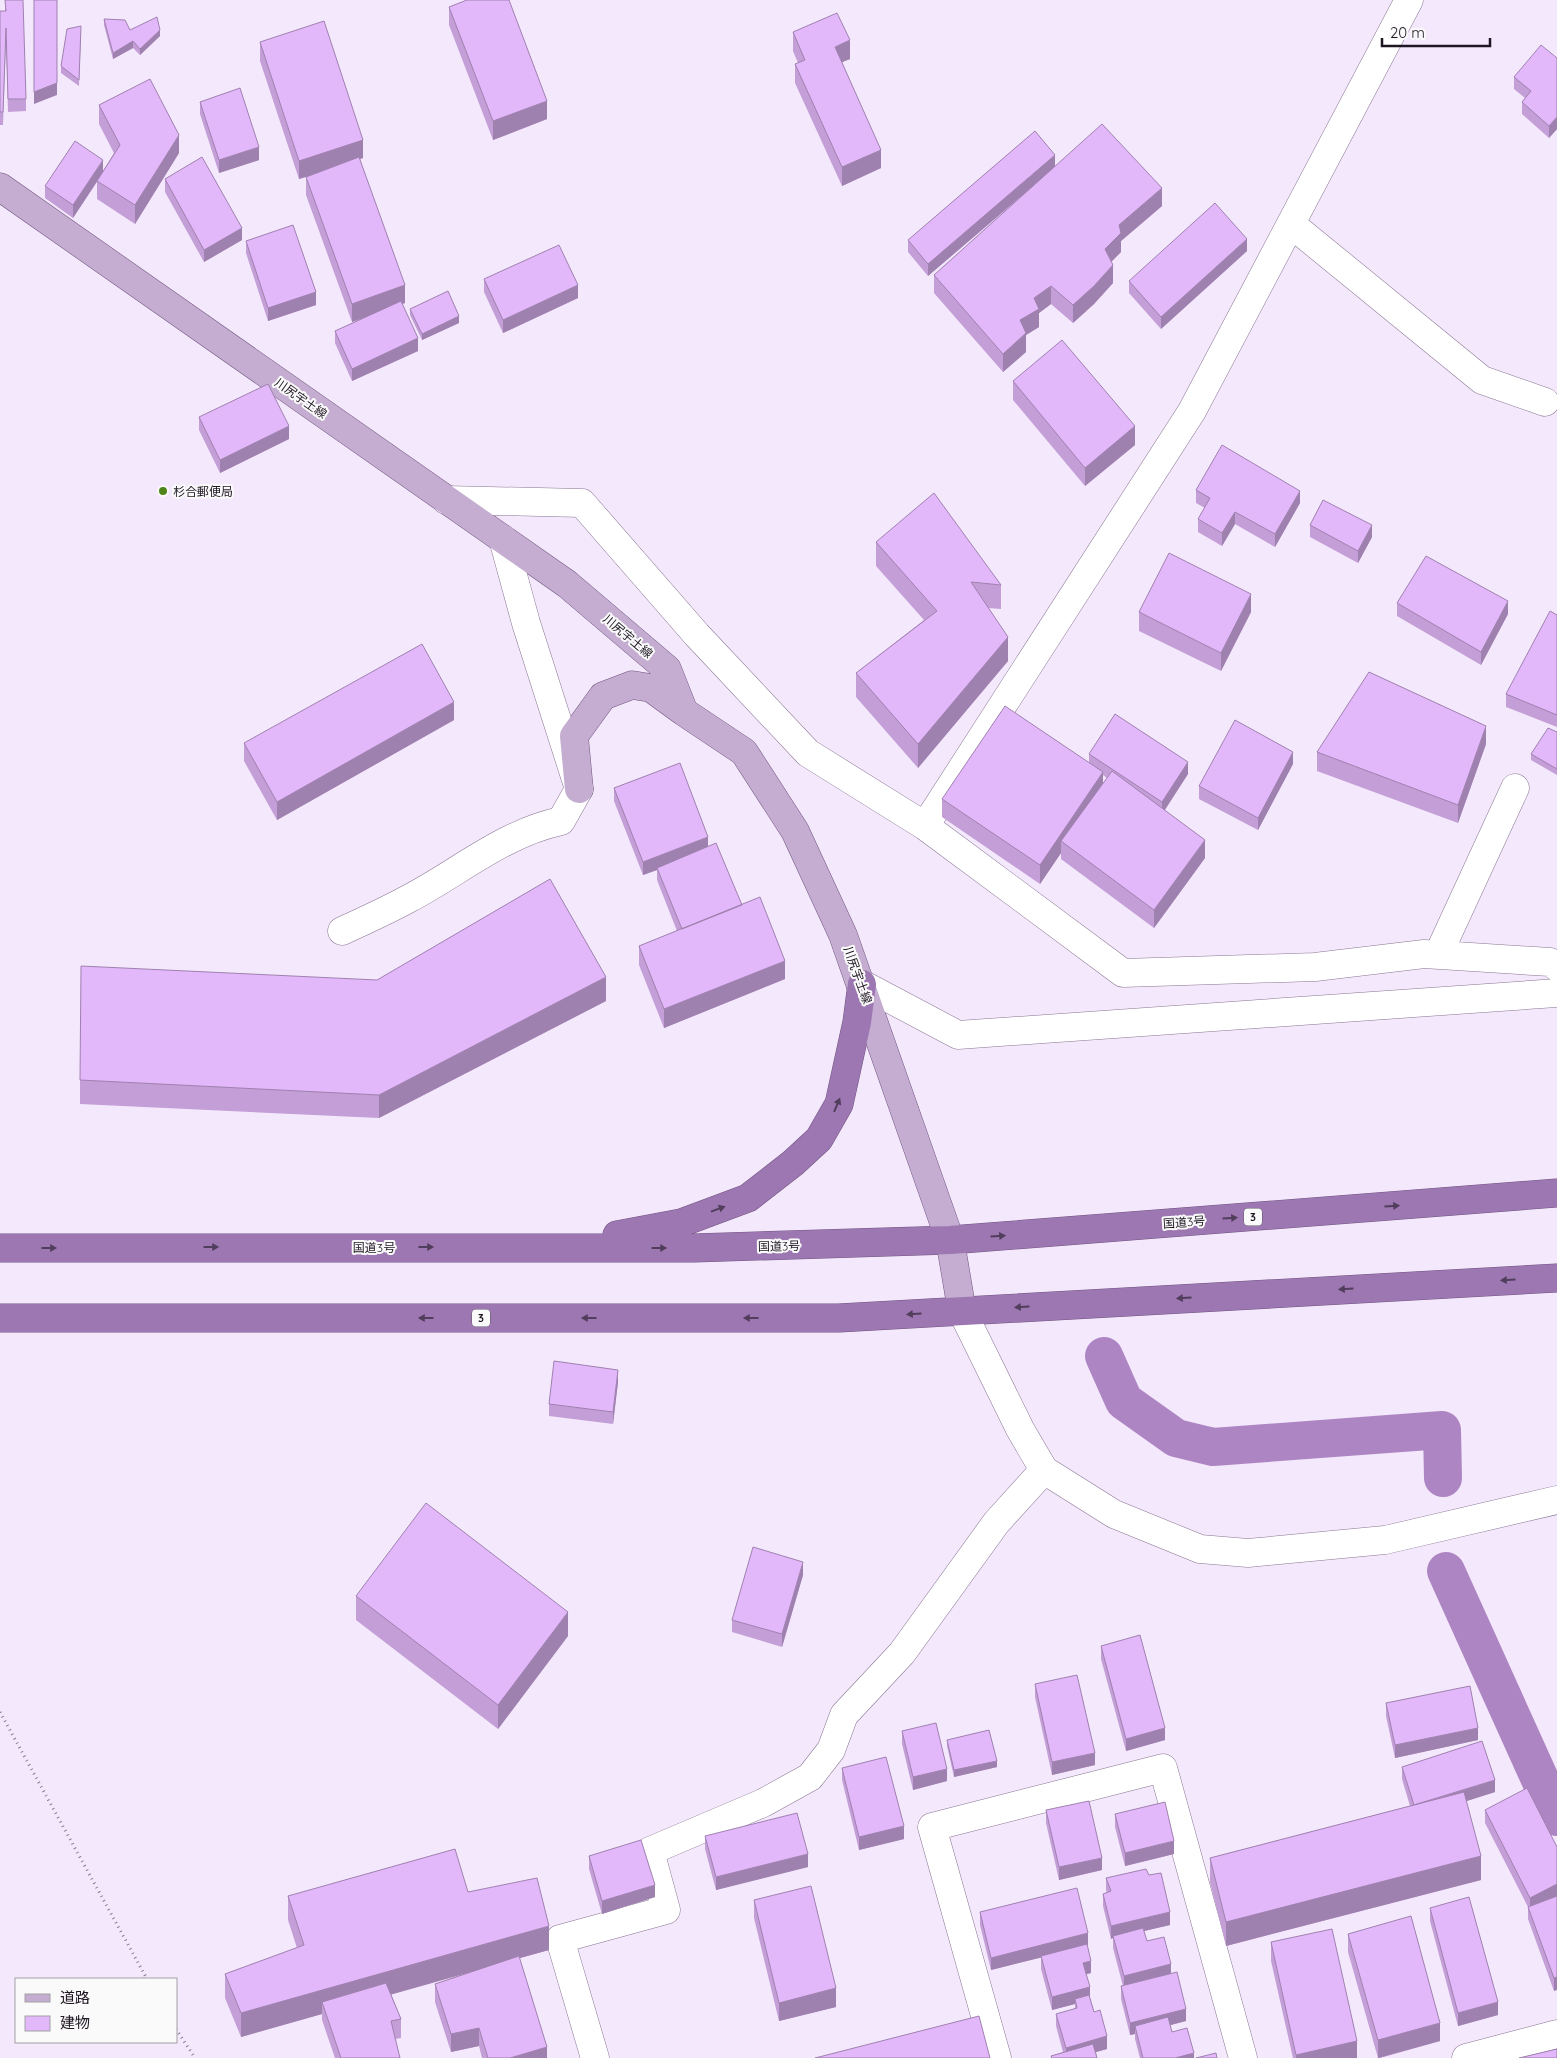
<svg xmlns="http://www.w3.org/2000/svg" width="1557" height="2058" viewBox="0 0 1557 2058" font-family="Quicksand,'Noto Sans JP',sans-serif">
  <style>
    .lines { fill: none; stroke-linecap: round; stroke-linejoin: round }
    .canal { stroke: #ad85c3; stroke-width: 38 }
    .minor-casing { stroke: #897693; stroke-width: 29 }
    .major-casing { stroke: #715580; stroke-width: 29 }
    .highway-casing { stroke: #715580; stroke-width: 29 }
    .path { stroke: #887e8e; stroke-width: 3; stroke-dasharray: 1 4; stroke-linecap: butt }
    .minor { stroke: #fff; stroke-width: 28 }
    .major { stroke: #c4add1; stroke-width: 28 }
    .highway { stroke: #9d77b2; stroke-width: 28 }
    .wall { fill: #c39ed7; fill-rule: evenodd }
    .shaded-wall { fill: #9f81af }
    .building { fill: #e3b8fa; stroke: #9f81af }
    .oneway { fill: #513d5c }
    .poi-dot { fill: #4d831a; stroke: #fafafa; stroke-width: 2 }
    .labels { text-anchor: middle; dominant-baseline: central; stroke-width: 4; stroke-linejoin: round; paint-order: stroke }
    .shield { fill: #fafafa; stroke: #605a63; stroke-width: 1 }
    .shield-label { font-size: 11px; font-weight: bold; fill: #1e1622 }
    .street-label { font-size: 12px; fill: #1e1622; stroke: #fafafa }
    .poi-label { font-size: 12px; fill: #1e1622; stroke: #fafafa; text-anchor: start }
  </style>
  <rect width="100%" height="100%" fill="#f4e8fc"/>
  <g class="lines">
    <path class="canal" d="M1104,1356l20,45 52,37 37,9 229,-17 1,48
      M1446,1571l111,246"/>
    <g class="minor-casing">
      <path id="minor" d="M1291,224l191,156 63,22
        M446,500l136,3 115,132 111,118 117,73 198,147 192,-6 109,-13 126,8 7,5
        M925,826l267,-415 217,-411
        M342,931c22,-10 44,-20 66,-32 50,-26 96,-66 153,-78l18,-32 -53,-166 -23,-84
        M1438,955l77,-167
        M862,984l96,51 599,-42
        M962,1311l58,118 24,41 70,44 86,35 48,4 137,-13 172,-40
        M595,2058l-35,-119 106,-29 -16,-59 113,-48 47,-26 21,-27 13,-35 58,-62 94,-130 48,-53
        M997,2058l-65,-231 231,-59 80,290
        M1466,2058l91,-24"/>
    </g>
    <g class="major-casing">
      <path id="major" d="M0,187l567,397 100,85 17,43 60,40 51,79 48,104 107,305 12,71
        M579,789l-5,-53 29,-40 29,-11 19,3 33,24"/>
    </g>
    <g class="highway-casing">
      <path id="highway" d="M617,1235l64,-12 67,-25 45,-35 26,-24 20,-35 18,-82 5,-38
        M0,1248h694l256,-8 607,-47
        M0,1318h839l718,-40"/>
    </g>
    <path class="path" d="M0,1712l147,267
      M176,2029l19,29"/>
    <use href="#minor" class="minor"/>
    <use href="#major" class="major"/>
    <use href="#highway" class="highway"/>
  </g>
  <path class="wall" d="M5,0l21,99v12l-18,1 -2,-72 -3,85h-3v-114h5z
    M449,7l98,112 -54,21 -44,-115z
    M104,19l26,11 30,6 -20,19 -7,-7 -20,11 -9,-34z
    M793,32l57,27 -8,3 39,106 -39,18 -47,-103v-19l3,-1 -5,-12z
    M81,33l-2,53 -18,-13v-7z
    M260,42l103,116 -3,1 45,144 -3,1 16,47 -66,30 -17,-38v-12l26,-12 -9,3 -46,-127v-18l-7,2 -39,-118z
    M1557,58v71l-8,9 -27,-24v-12l3,-4 -11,-9v-12z
    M200,102l59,58 -40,13 -19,-59z
    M99,105l80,48 -44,71 -38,-25v-17l-24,36 -28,-20v-12l58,-15 11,-18 -15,-29z
    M1055,166l107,40 -41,35v11l-10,10 2,21 -19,21 -21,19 -22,-19 -12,9v14l-13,8v17l-23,20 -69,-79v-18l94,-84 -100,85 -20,-24v-12z
    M165,179l77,61 -38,22 -39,-70z
    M246,241l70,64 -48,16 -22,-68z
    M1247,251l-86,78 -32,-36v-12z
    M484,279l94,19 -75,35 -19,-41z
    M410,309l49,14 -37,17 -12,-25z
    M1013,381l122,64 -50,41 -72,-86z
    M199,417l90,22 -69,34 -21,-43z
    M1196,490l104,13 -25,44 -40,-23 -13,22 -24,-14v-13l7,-11 -9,-5z
    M1310,525l62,12 -14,26 -48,-26z
    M876,542l125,43v24l-13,-1 20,53 -90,107 -62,-71v-24l68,-53 -48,-54z
    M1397,603l111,11 -27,51 -84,-49z
    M1139,612h112l-30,59 -82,-40z
    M1557,615v112l-51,-20v-13z
    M454,720l-177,100 -33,-59v-18z
    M1557,732v43l-26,-15v-6z
    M1486,744l-28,79 -141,-52v-19z
    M1089,754l99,20 -23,36 40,48 -51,70 -93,-69v-6l-21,31 -98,-67v-18l147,-36zM1103,775l4,3 -4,6z
    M1293,764l-35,66 -59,-31v-13z
    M614,788l94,58 77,133 -121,49 -25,-63v-19l38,-15 -20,-51v-10l-14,5 -29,-74z
    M377,980l229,21 -227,117 -299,-14v-24z
    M618,1382l-5,42 -64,-8v-12z
    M803,1575l-21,72 -50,-15v-12z
    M356,1596l212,40 -70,93 -142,-109z
    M1101,1646l64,94 -39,11 -25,-92z
    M1035,1684l60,81 -43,10 -17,-78z
    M1386,1703l92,37 -83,18 -9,-42z
    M902,1731l45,50 -34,9 -11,-46z
    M947,1740l50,27 -43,10 -7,-31z
    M1402,1767l93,25 -29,9 15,79 -255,66 -16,-64v-24l200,-52 -8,-27z
    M842,1768l62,71 -45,11 -17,-70z
    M1046,1810l56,60 -43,10 -13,-57z
    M1485,1810l72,37 -3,144 -26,-72v-12l-43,-84z
    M1115,1814l59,40 -49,12 -10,-39z
    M705,1836l103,31 -92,23 -11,-41z
    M589,1856l66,41 -53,17 -13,-45z
    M1106,1878l64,47 -26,6 3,10 24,33 15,47 -16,4 2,7 22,26h-54l-5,-19v-5l-5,1 -9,-36v-13h2l-10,-38v-10l-2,1 -8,-33v-12l4,-1 -1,-3z
    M468,1892l81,58 -30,8 28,100h-65l-3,-12 -28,6 -16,-50v-18l37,-13 -81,23 10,25v19l-6,1 5,19h-65l-13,-38v-6l-81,23 -16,-39v-24l72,-26 -9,-28v-24z
    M754,1900l82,107 -57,14 -25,-103z
    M1430,1908l68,107 -40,11 -28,-105z
    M980,1912l108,34h-1l4,27 -5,1 4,24 4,14 13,37 -11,3 1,6h-46v-2l12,-4 -7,-26v-12l19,-5v-5l-23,6 -11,-41v-12l-50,13 -11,-45z
    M1348,1934l92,107 -60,17h-2l-30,-106z
    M1271,1942l86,116h-64l-22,-97z"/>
  <path class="shaded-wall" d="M57,0v95l-23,9v-12z
    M160,30v6l-20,19v-6z
    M850,40v19l-15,6v-18z
    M133,41v7l-20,11v-6z
    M547,101v18l-54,21v-19z
    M1557,117v12l-8,9v-12z
    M179,135v18l-44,71v-19z
    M363,140v18l-64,21v-18z
    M259,147v13l-40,13v-13z
    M881,150v18l-39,18v-19z
    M1055,155v12l-127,109v-12z
    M103,160v12l-30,46v-13z
    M1162,188v18l-41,35v11l-16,16v-19l14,-24z
    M242,228v12l-38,22v-12z
    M1247,239v12l-86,78v-12z
    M1113,265v18l-19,21 -21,19v-18z
    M405,285v18l-53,19v-18z
    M578,285v13l-75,35v-13z
    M1051,286v18l-12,9v14l-13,8v17l-23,20v-18l17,-34 14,-22z
    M316,292v13l-48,16v-13z
    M459,316v7l-37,17v-6z
    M418,338v13l-66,30v-12z
    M289,426v13l-69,34v-13z
    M1135,426v19l-50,41v-18z
    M1300,491v12l-25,44v-13z
    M1235,512v12l-13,22v-13z
    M1372,525v12l-14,26v-12z
    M1251,594v18l-30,59v-18z
    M1508,601v13l-27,51v-13z
    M1008,637v24l-90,107v-24z
    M454,702v18l-177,100v-18z
    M1486,726v18l-28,79v-18z
    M1293,752v12l-35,66v-12z
    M1188,762v12l-26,40v-12z
    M1103,772v19l-42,50v12l-21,31v-19z
    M708,837v12l-51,19v2l-14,5v-13z
    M1205,840v18l-51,70v-18z
    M785,961v18l-121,49v-19z
    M606,977v24l-227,117v-23z
    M618,1370v12l-5,42v-12z
    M803,1562v13l-21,72v-13z
    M568,1612v24l-70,93v-24z
    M1165,1728v12l-39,11v-12z
    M1478,1728v12l-83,18v-13z
    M1095,1753v12l-43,10v-13z
    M997,1761v6l-43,10v-7z
    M947,1769v12l-34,9v-13z
    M1495,1780v12l-81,26v-12z
    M904,1826v13l-45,11v-13z
    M1174,1841v13l-49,12v-13z
    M808,1854v13l-92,23v-13z
    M1481,1856v24l-255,66v-24z
    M1102,1858v12l-43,10v-13z
    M1557,1884v13l-27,14v-13z
    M655,1885v12l-53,17v-13z
    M1170,1912v13l-56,13 -1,-2v2l-2,1v-13z
    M549,1926v24l-223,63 -4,-11v12l-81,23v-24z
    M1088,1933v13l-97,24v-12z
    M1091,1961v12l-8,2v-12z
    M1171,1964v12l-47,12v-12z
    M1557,1977v13l-3,1v-13z
    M1090,1987v13l-15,-1v5l-23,6v-13z
    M836,1988v19l-57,14v-18z
    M1498,2002v13l-40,11v-13z
    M1186,2009v12l-49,13 -2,-8v8l-5,1v-12z
    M1440,2023v18l-62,17v-18z
    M479,2028v18l-28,6v-18z
    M1107,2036v13l-32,9h-9v-10z
    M1357,2041v17h-61v-3z
    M547,2047v11h-37z
    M1194,2053v5h-19z"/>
  <path class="building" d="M5,0h18l3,99h-18l-2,-71 -3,84h-3v-101h6z
    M34,0h23v83l-23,9z
    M467,0h42l38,101 -54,20 -44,-114z
    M837,13l13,27 -15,7 46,103 -39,17 -47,-103 10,-4 -12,-28z
    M157,17l3,13 -20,19 -7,-8 -20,12 -9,-34 21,1 5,10z
    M324,21l39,119 -64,21 -39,-119z
    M81,26l-2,54 -18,-14 6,-37z
    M1541,45l16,13v59l-8,9 -27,-24 9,-11 -17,-14z
    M150,79l29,56 -44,70 -38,-24 23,-36 -21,-40z
    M240,88l19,59 -40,13 -19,-58z
    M1102,124l60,64 -43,37 2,8 -16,16 8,16 -19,21 -21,19 -22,-19 -17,12 5,11 -19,11 6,13 -23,21 -69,-79z
    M1035,131l20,24 -127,109 -20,-24z
    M75,141l28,19 -30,45 -28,-19z
    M202,157l40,71 -38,22 -39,-71z
    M359,157l46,128 -53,19 -46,-127z
    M1215,203l32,36 -86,78 -32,-36z
    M293,225l23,67 -48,16 -22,-67z
    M559,245l19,40 -75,35 -19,-41z
    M448,291l11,25 -37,18 -12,-25z
    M401,301l17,37 -66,31 -17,-38z
    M1062,340l73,86 -50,42 -72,-87z
    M268,384l21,42 -69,34 -21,-43z
    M1222,445l78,46 -25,43 -40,-22 -13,21 -24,-14 12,-21 -14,-8z
    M934,493l67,92 -30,-3 37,55 -90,107 -62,-71 81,-62 -61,-69z
    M1323,500l49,25 -14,26 -48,-26z
    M1169,553l82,41 -30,59 -82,-41z
    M1426,556l82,45 -27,51 -84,-49z
    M1550,611l7,4v100l-51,-21z
    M422,644l32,58 -177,100 -33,-59z
    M1369,672l117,54 -28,79 -141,-53z
    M1005,706l98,66 -63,93 -98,-66z
    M1115,714l73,48 -26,40 -73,-48z
    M1235,720l58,32 -35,66 -59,-32z
    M1548,728l9,4v37l-26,-15z
    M680,763l28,74 -65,25 -29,-74z
    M1112,771l93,69 -51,70 -93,-69z
    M716,843l26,62 -60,24 -25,-61z
    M550,879l56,98 -227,118 -299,-15 1,-114 296,14z
    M760,897l25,64 -121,48 -25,-63z
    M554,1361l64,9 -5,42 -64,-8z
    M426,1503l142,109 -70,93 -142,-109z
    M753,1547l50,15 -21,72 -50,-14z
    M1140,1635l25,93 -39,11 -25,-93z
    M1077,1675l18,78 -43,9 -17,-78z
    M1470,1686l8,42 -83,17 -9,-42z
    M936,1723l11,46 -34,8 -11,-46z
    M989,1730l8,31 -43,9 -7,-30z
    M1482,1741l13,39 -81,25 -12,-38z
    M886,1757l18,69 -45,11 -17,-69z
    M1527,1788l30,59v37l-27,14 -45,-88z
    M1464,1792l17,64 -255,66 -16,-64z
    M1089,1801l13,57 -43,9 -13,-57z
    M1165,1802l9,39 -49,12 -10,-39z
    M797,1813l11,41 -92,23 -11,-41z
    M641,1840l14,45 -53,16 -13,-45z
    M455,1849l13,43 69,-14 12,48 -308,87 -16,-39 79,-29 -16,-49z
    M1146,1869l3,6 12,-2 9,39 -59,14 -8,-32 8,-3 -5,-13z
    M811,1886l25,102 -57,15 -25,-103z
    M1077,1888l11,45 -97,25 -11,-46z
    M1557,1896v81l-3,1 -26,-71z
    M1469,1897l29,105 -40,11 -28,-105z
    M1411,1916l29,107 -62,17 -30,-106z
    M1143,1928l4,13 17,-4 7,27 -47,12 -11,-40z
    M1332,1929l25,112 -61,14 -25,-113z
    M1087,1944l4,17 -8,2 7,24 -38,10 -11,-41z
    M519,1956l28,91 -37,11h-22l-9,-30 -28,6 -16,-50z
    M1177,1972l9,37 -56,14 -9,-37z
    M386,1983l15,36 -10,2 9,37h-59l-19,-56z
    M1089,1995l5,17 6,-2 7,26 -41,12 -10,-34 21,-6 -2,-9z
    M979,2016l11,42h-175z
    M1168,2017l4,15 15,-4 7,25 -19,5h-32l-8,-32z
    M1093,2044l4,14h-45l-1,-2z
    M1557,2049v9h-38z
    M1216,2053l1,5h-21z"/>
  <defs><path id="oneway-solid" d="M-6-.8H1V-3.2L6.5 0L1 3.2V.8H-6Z" transform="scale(1.25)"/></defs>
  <g class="oneway">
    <use href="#oneway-solid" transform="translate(837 1105) rotate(-67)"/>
    <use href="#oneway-solid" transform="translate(1392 1206) rotate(-4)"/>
    <use href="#oneway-solid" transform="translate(718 1209) rotate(-20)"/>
    <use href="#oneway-solid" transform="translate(1230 1218) rotate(-4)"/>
    <use href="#oneway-solid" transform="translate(998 1236) rotate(-4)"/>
    <use href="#oneway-solid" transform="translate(211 1247)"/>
    <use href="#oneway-solid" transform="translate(426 1247)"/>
    <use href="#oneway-solid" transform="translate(49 1248)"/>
    <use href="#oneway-solid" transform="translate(659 1248)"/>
    <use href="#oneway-solid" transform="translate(1508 1280) rotate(177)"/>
    <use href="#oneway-solid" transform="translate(1346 1289) rotate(177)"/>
    <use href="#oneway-solid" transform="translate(1184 1298) rotate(177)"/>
    <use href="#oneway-solid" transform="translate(1022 1307) rotate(177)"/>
    <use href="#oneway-solid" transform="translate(914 1314) rotate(176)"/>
    <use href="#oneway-solid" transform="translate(426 1318) rotate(180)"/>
    <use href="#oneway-solid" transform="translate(589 1318) rotate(180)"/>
    <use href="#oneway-solid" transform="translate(751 1318) rotate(180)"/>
  </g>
  <circle class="poi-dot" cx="163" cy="491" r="5"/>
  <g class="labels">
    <g class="shield">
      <rect x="1244" y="1208.5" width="18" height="17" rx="4"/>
      <rect x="472" y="1309.5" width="18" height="17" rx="4"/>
    </g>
    <g class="shield-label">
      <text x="1253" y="1217">3</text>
      <text x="481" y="1318">3</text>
    </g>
    <g class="street-label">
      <text transform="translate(301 398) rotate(35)">川尻宇土線</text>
      <text transform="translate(628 636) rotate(40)">川尻宇土線</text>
      <text transform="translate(858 975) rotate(70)">川尻宇土線</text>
      <text transform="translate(1184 1222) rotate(-4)">国道3号</text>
      <text transform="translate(779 1246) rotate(-1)">国道3号</text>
      <text x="374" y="1247">国道3号</text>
    </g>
    <g class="poi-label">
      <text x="173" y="491">杉合郵便局</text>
    </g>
  </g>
  <rect x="15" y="1978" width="162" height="65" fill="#fafafa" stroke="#a29fa4"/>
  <rect x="25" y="1994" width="25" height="8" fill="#c4add1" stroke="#a29fa4"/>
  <text x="60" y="2003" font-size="15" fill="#1e1622">道路</text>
  <rect x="25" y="2016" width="25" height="15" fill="#e3b8fa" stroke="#a29fa4"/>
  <text x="60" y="2028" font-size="15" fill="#1e1622">建物</text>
  <path d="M1382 38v8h108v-8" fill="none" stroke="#1e1622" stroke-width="2.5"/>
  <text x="1390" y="38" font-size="15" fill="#1e1622" stroke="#fafafa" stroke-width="4" paint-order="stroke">20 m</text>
</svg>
